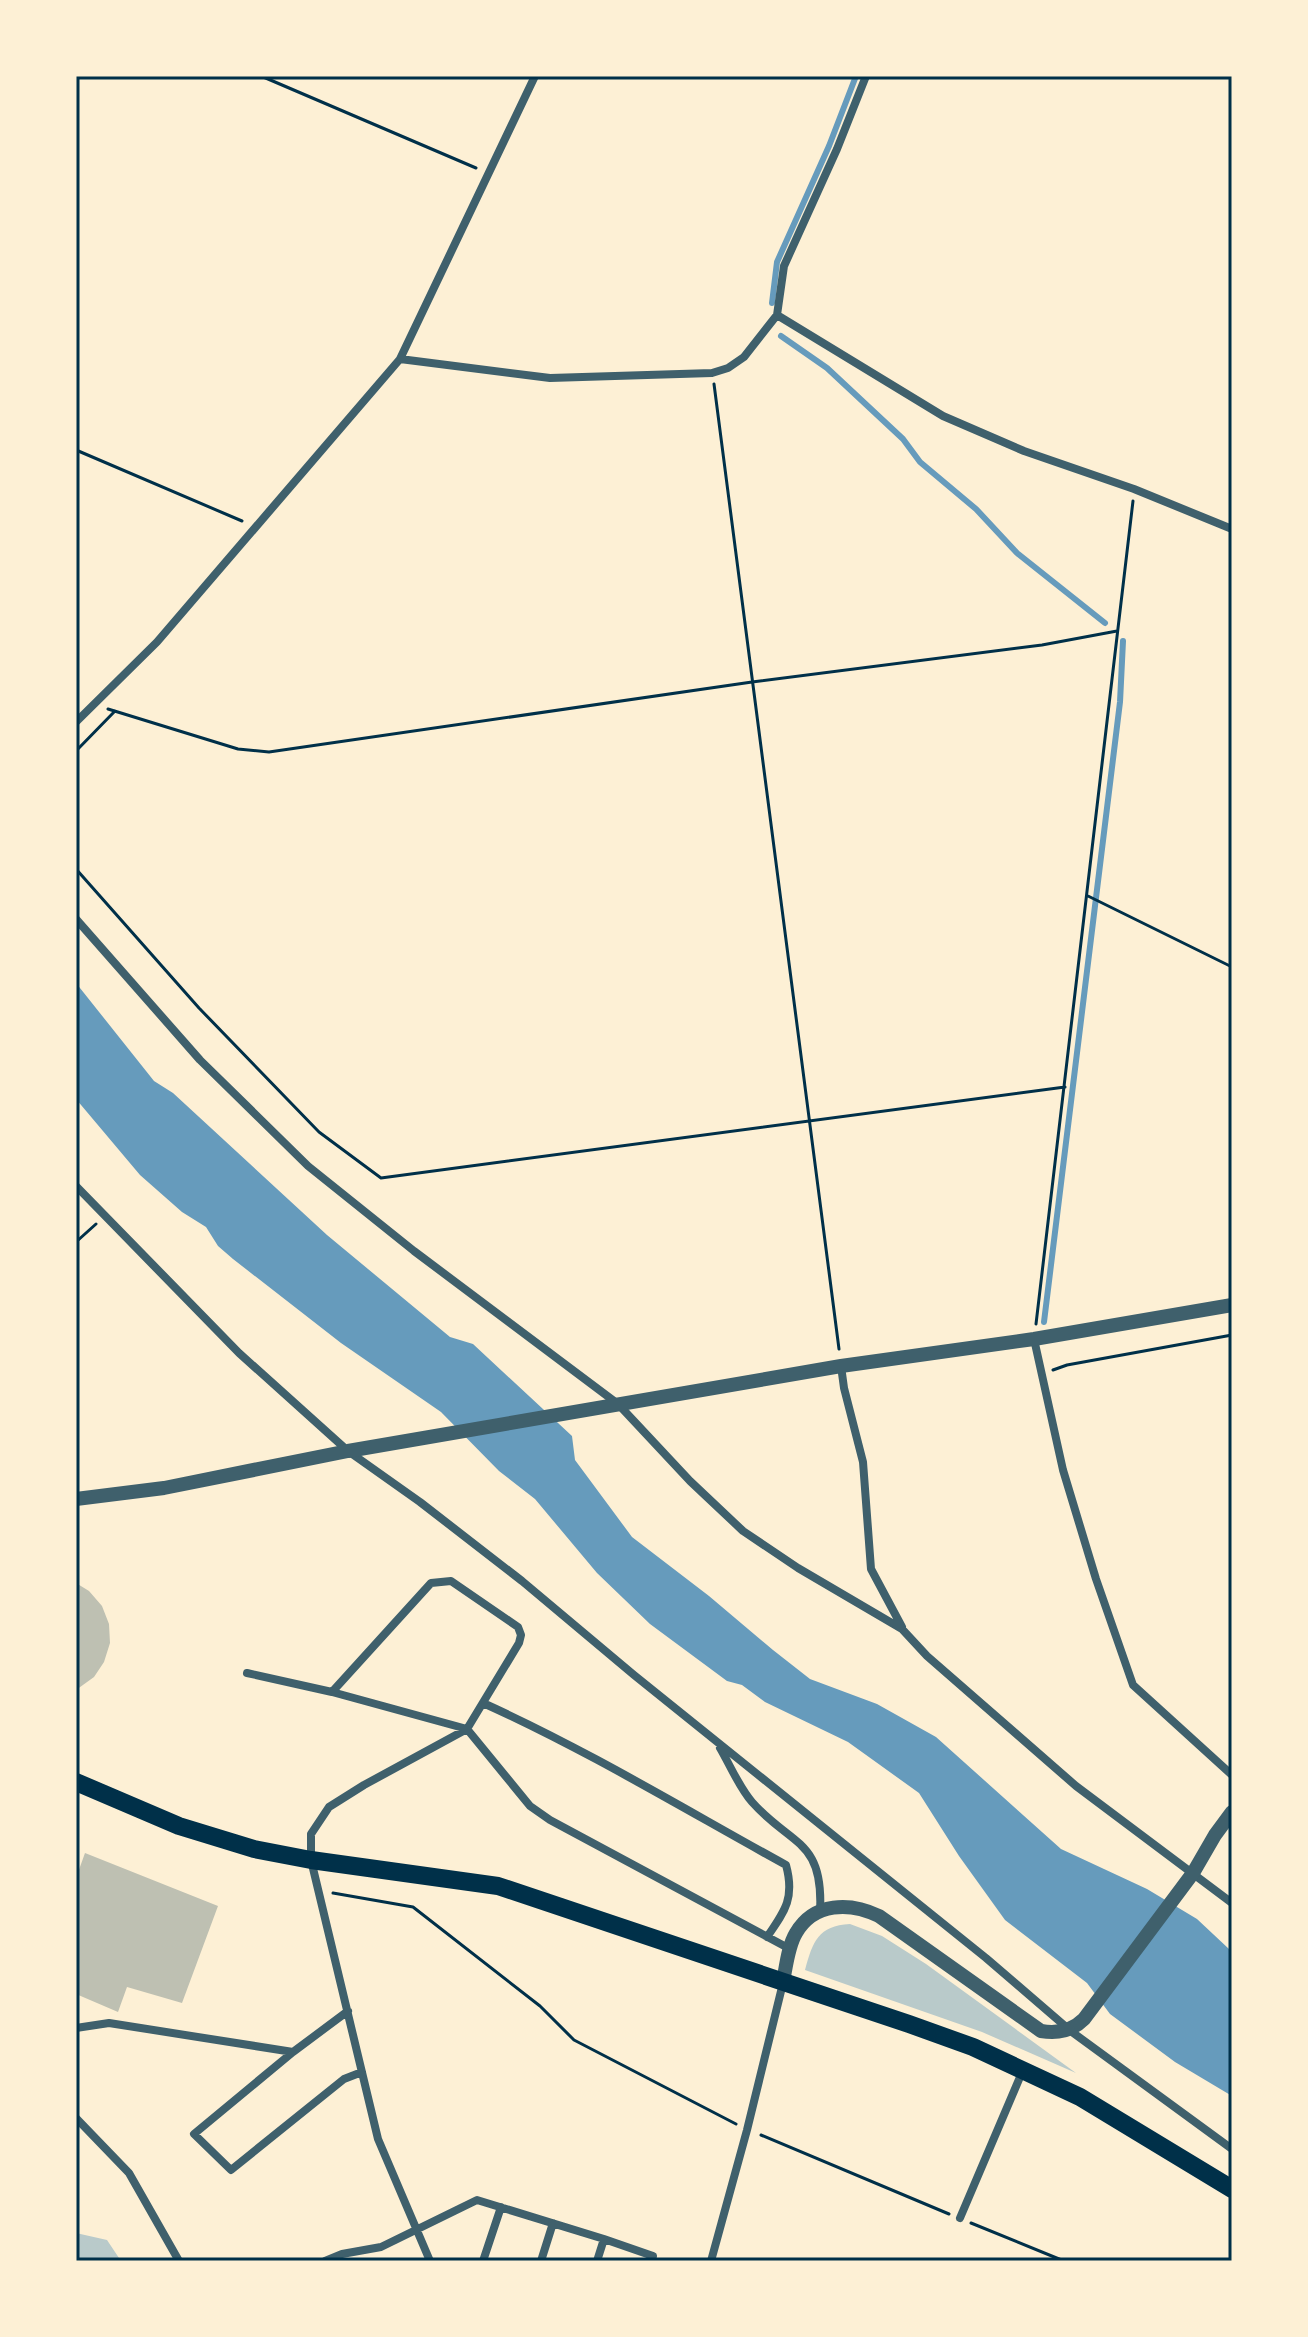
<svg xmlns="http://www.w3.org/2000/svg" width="1308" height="2337" viewBox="0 0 1308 2337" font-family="'Open Sans',sans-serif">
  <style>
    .green { fill: #b9caca }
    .water { fill: #669bbc }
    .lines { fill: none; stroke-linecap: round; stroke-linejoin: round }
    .stream { stroke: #669bbc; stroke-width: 6 }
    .building { fill: #bec0b2 }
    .path { stroke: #003049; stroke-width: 3 }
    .minor { stroke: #3f606c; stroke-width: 8 }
    .tertiary { stroke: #3f606c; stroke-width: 14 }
    .primary { stroke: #003049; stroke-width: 18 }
    .neatline { fill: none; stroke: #003049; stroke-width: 3 }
  </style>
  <rect width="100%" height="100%" fill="#fdf0d5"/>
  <path class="green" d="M850,1924l32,12 44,28 150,109 -94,-41 -177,-62c8,-29 13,-44 45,-46z
    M76,2233l31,7 14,21h-45z"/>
  <path class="water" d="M76,983l78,98 19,12 154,142 123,102 23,7 99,92 3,24 57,77 77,59 64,54 37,29 67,25 59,33 125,112 86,40 50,30 32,30 3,5v142l-57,-34 -65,-48 -23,-31 -82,-63 -46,-64 -40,-63 -71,-51 -83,-40 -23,-17 -15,-4 -77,-57 -53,-51 -62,-74 -36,-28 -58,-59 -100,-69 -108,-84 -15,-13 -12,-19 -24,-15 -42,-37 -64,-76z"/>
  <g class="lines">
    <path class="stream" d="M772,303l5,-41 52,-116 27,-70
      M781,336l46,32 76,71 17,23 56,47 41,44 88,70
      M1044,1322l76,-620 3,-61"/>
  </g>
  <path class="building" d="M76,1583l13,8 13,15 7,18 1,19 -6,19 -10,15 -18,13z
    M85,1853l133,53 -36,97 -55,-16 -9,25 -42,-18v-116z"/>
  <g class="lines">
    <path class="path" d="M261,76l215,92
      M714,384l125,965
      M76,450l166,71
      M108,709l130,40 31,3 483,-70 290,-37 75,-14
      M76,751l39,-40
      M76,869l123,139 120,124 62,46 684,-91
      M1088,896l144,71
      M76,1242l20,-18
      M1036,1324l97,-823
      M1053,1370l14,-5 165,-30
      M333,1893l80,14 127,99 34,34 162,84
      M761,2135l188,79
      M971,2223l93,38"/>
    <path class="minor" d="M777,315l166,101 81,35 110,38 98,40
      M400,359l150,19 162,-5 16,-5 16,-11 33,-42 7,-49 53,-117 29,-73
      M76,722l81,-80 243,-283 135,-283
      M76,919l124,141 108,106 106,85 204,153 72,77 53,50 55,37 104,61 25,27 149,130 156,117
      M76,1186l163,167 109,98 72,51 102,79 112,94 352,283 86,74 160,117
      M1034,1339l29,131 33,109 37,106 99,90
      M841,1366l3,22 19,74 8,107 31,58
      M247,1673l85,19
      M483,1703c104,47 203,107 303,162 9,33 -1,46 -19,72
      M720,1748c10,17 19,39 32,54 39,44 72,37 68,110
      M76,2028l33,-5 184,29 55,-41
      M293,2052l-99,82 37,36 113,-91 18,-7
      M76,2118l53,55 50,88
      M960,2218l63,-148
      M604,2239l49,17 -1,5
      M325,2261l17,-7 39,-7 96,-47 127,39 -7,22
      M430,2261l-52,-122 -67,-279v-26l18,-27 35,-22 103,-56 52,-86 2,-8 -3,-8 -67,-46 -20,2 -99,109 135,37 63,77 20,14 240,129
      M483,2261l18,-54
      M541,2261l12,-38
      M711,2261l36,-131 36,-147"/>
    <path class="tertiary" d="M76,1499l88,-11 184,-37 493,-85 193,-27 198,-34
      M783,1982c3,-15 5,-36 13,-49 18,-31 54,-31 83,-17l162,115c17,3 31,0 43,-12l109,-146 22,-38 17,-23"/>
    <path class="primary" d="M76,1782l103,44 75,23 57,11 187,26 411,138 64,23 107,50 152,92"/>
  </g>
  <rect width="1308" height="2337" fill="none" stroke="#fdf0d5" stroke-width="156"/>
  <rect x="78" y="78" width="1152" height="2181" class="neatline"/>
</svg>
